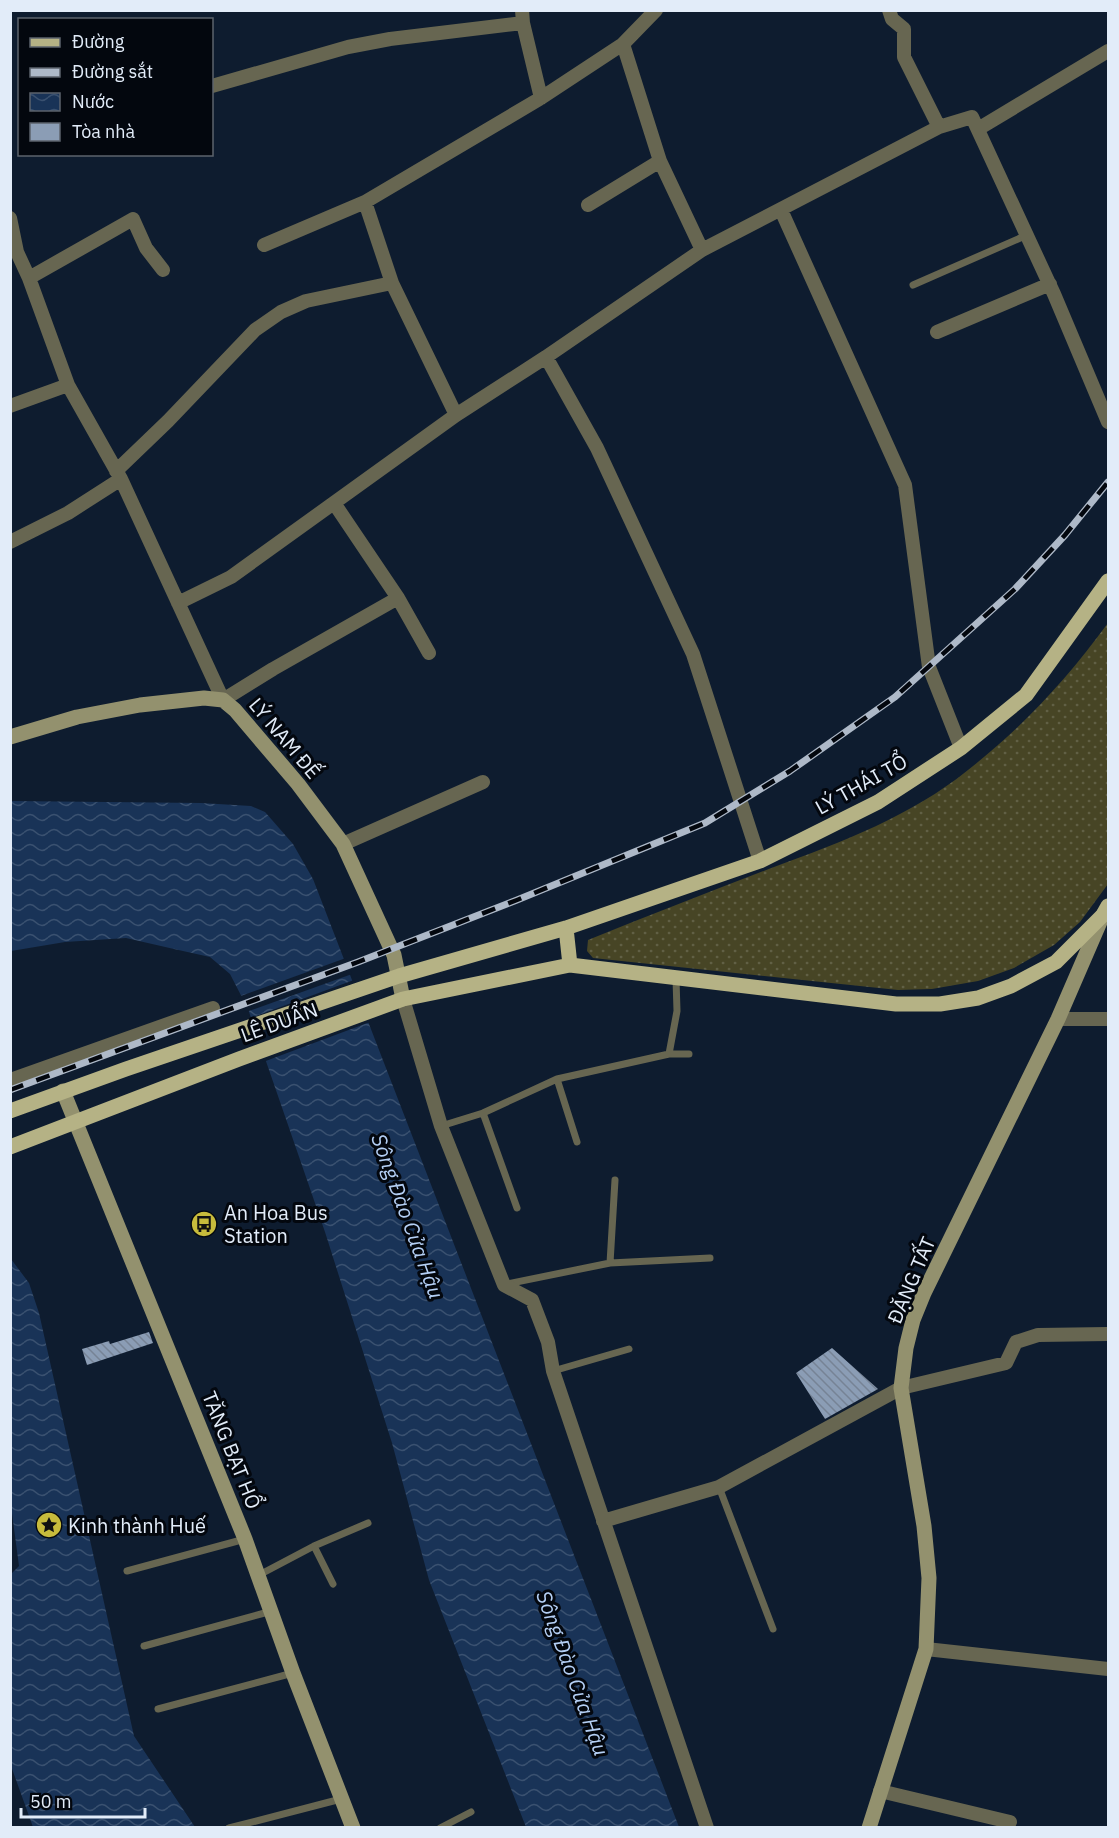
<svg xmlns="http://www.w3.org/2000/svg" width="1119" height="1838" viewBox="0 0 1119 1838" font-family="'IBM Plex Sans',sans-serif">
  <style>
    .grass { fill: url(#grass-dots) }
    .water { fill: url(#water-waves) }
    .pier { fill: #0e1c2f }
    .building { fill: url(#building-back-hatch) }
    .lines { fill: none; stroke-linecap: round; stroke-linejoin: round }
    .lane { stroke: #676651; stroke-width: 7 }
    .street { stroke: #676651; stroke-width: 14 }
    .secondary { stroke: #93916e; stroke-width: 15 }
    .primary { stroke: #b5b285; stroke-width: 15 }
    .rail-casing { stroke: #aeb9c8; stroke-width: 7 }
    .rail { stroke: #03070e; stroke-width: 4.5; stroke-dasharray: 14; stroke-linecap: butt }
    .labels { text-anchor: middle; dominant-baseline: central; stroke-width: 6; stroke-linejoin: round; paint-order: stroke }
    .street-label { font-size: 20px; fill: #e2ecf9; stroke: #03070e }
    .poi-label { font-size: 20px; fill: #e2ecf9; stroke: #03070e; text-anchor: start }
    .water-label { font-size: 21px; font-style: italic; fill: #b4cff5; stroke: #03070e }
  </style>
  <defs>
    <pattern id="grass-dots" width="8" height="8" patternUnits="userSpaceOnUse" patternTransform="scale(1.5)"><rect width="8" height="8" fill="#474525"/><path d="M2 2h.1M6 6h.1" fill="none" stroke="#616045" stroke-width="1.8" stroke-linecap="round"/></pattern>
    <pattern id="water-waves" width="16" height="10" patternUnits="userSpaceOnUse" patternTransform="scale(1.5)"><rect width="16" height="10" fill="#193357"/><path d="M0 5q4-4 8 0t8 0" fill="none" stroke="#3a5170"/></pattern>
    <pattern id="building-back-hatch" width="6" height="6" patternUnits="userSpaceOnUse" patternTransform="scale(1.5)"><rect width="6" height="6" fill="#8b9db5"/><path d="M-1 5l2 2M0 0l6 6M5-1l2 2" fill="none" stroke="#768395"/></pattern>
  </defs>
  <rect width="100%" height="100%" fill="#0e1c2f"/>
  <path class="grass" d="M1108,623v261l-28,38 -26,23 -40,23 -36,13 -46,8 -34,1 -305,-32 -6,-7 1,-11c62,-25 124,-49 186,-73 68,-25 137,-51 194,-97 56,-44 98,-90 140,-147z"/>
  <path class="water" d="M11,801l190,2 50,3 14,6 28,32 20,35 366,948h-153l-97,-247 -37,-137 -67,-211 -77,-223 -18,-35 -20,-17 -36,-8 -48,-11 -61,4 -54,9z
    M11,1259l18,24 10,30 95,423 61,91h-162l-22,-61 -1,-191 9,-9 -9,-68z"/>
  <path class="pier" d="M346,958l6,16 -106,38 -8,-15z
    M354,980l16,42 -107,40 -15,-43z"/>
  <path class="building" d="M149,1332l4,11 -66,22 -5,-16 27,-8 1,3z
    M832,1348l46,41 -53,30 -29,-46z"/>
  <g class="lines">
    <path class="lane" d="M913,285l114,-50
      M669,1054l8,-43 -1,-32
      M557,1079l20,63
      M483,1113l34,95
      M441,1126l42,-13 74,-34 112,-25h20
      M610,1263l5,-83
      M507,1284l103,-21 100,-5
      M553,1371l76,-22
      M719,1487l54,142
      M314,1546l19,38
      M127,1571l118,-32
      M259,1575l55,-29 54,-23
      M144,1646l128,-35
      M158,1709l135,-36
      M229,1828l112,-29
      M440,1828l31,-16"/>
    <path class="street" d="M522,10l1,13 18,75
      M889,10l3,9 12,10v28l35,70
      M623,44l37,117 42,89
      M212,86l136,-39 42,-8 133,-16
      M978,129l130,-78
      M588,205l72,-44
      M781,210l124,275 24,182 32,81
      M10,218l7,34 12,26 39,107 53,94 102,221 50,-31 125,-71
      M264,245l101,-43
      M29,278l104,-59 13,29 17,22
      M937,332l113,-48
      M546,357l51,91 96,206 67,207
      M10,406l58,-21
      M456,415l-64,-132 -27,-81 176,-104 82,-54 33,-34
      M116,471l52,-50 87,-91 26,-18 25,-11 86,-18
      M334,503l64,95 31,55
      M10,542l58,-29 53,-34
      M178,603l53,-26 225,-162 90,-58 156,-107 237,-123 33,-10 82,177 54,128
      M343,844l140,-62
      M403,999l38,127 63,159 28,15 16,42 5,29 154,457
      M1058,1019h50
      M10,1080l203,-72
      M603,1521l116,-34 182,-99 105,-25 10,-21 22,-7 70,-1
      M926,1649l182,20
      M880,1791l130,31"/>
    <path class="secondary" d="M10,737l67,-20 63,-12 64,-7 19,2 12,10 63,74 45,60 51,111 9,44
      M63,1091l182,448 48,134 60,155
      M869,1828l57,-179 3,-71 -5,-52 -23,-138 5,-40 7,-28 11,-27 134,-274 45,-104"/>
    <path class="primary" d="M566,928l4,37
      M10,1111l116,-42 273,-93 167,-48 194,-67 118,-59 83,-54 65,-53 82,-114
      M10,1147l229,-88 164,-60 167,-34 326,39h44l38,-6 33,-12 45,-24 47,-47 5,-9"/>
    <g class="rail-casing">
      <path id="rail" d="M10,1090l348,-128 159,-62 188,-77 85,-52 105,-74 120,-108 50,-54 43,-53"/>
    </g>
    <use href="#rail" class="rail"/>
  </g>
  <defs>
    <g id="bus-disc" transform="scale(1.35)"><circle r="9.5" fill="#c7bb3c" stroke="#03070e"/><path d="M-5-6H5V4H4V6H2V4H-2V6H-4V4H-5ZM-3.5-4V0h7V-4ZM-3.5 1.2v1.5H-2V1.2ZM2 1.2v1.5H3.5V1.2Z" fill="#111"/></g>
    <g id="sight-disc" transform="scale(1.35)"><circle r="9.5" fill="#c7bb3c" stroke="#03070e"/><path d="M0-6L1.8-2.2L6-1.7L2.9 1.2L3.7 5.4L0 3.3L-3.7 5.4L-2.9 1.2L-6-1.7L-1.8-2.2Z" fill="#111"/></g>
  </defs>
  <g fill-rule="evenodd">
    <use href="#bus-disc" x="204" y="1224"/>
    <use href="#sight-disc" x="49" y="1525"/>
  </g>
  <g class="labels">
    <g class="street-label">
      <text transform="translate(285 738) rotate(50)">LÝ NAM ĐẾ</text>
      <text transform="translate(861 784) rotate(-29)">LÝ THÁI TỔ</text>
      <text transform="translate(279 1022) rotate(-20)">LÊ DUẨN</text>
      <text transform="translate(911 1280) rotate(-67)">ĐẶNG TẤT</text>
      <text transform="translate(232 1450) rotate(68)">TĂNG BẠT HỔ</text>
    </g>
    <g class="poi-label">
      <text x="224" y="1212">An Hoa Bus<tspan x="224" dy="23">Station</tspan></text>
      <text x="68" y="1525">Kinh thành Huế</text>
    </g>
    <g class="water-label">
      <text transform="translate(408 1216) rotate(70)">Sông Đào Cửa Hậu</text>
      <text transform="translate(573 1673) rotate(70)">Sông Đào Cửa Hậu</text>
    </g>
  </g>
  <rect width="1119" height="1838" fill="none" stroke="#e2ecf9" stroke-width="24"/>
  <rect x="18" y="18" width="195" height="138" fill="#03070e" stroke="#5c636c" stroke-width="1.5"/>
  <rect x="30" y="38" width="30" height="9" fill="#b5b285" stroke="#5c636c" stroke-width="1.5"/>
  <text x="72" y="48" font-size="18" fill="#e2ecf9">Đường</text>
  <rect x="30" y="68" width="30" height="9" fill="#aeb9c8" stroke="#5c636c" stroke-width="1.5"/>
  <text x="72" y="78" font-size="18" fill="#e2ecf9">Đường sắt</text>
  <rect x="30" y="93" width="30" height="18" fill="url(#water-waves)" stroke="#5c636c" stroke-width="1.5"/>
  <text x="72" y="108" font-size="18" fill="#e2ecf9">Nước</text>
  <rect x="30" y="123" width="30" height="18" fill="#8b9db5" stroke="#5c636c" stroke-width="1.5"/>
  <text x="72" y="138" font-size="18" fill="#e2ecf9">Tòa nhà</text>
  <path d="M21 1808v9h124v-9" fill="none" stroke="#e2ecf9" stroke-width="3"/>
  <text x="30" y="1808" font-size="18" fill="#e2ecf9" stroke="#03070e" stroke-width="4.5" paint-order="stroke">50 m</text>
</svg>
